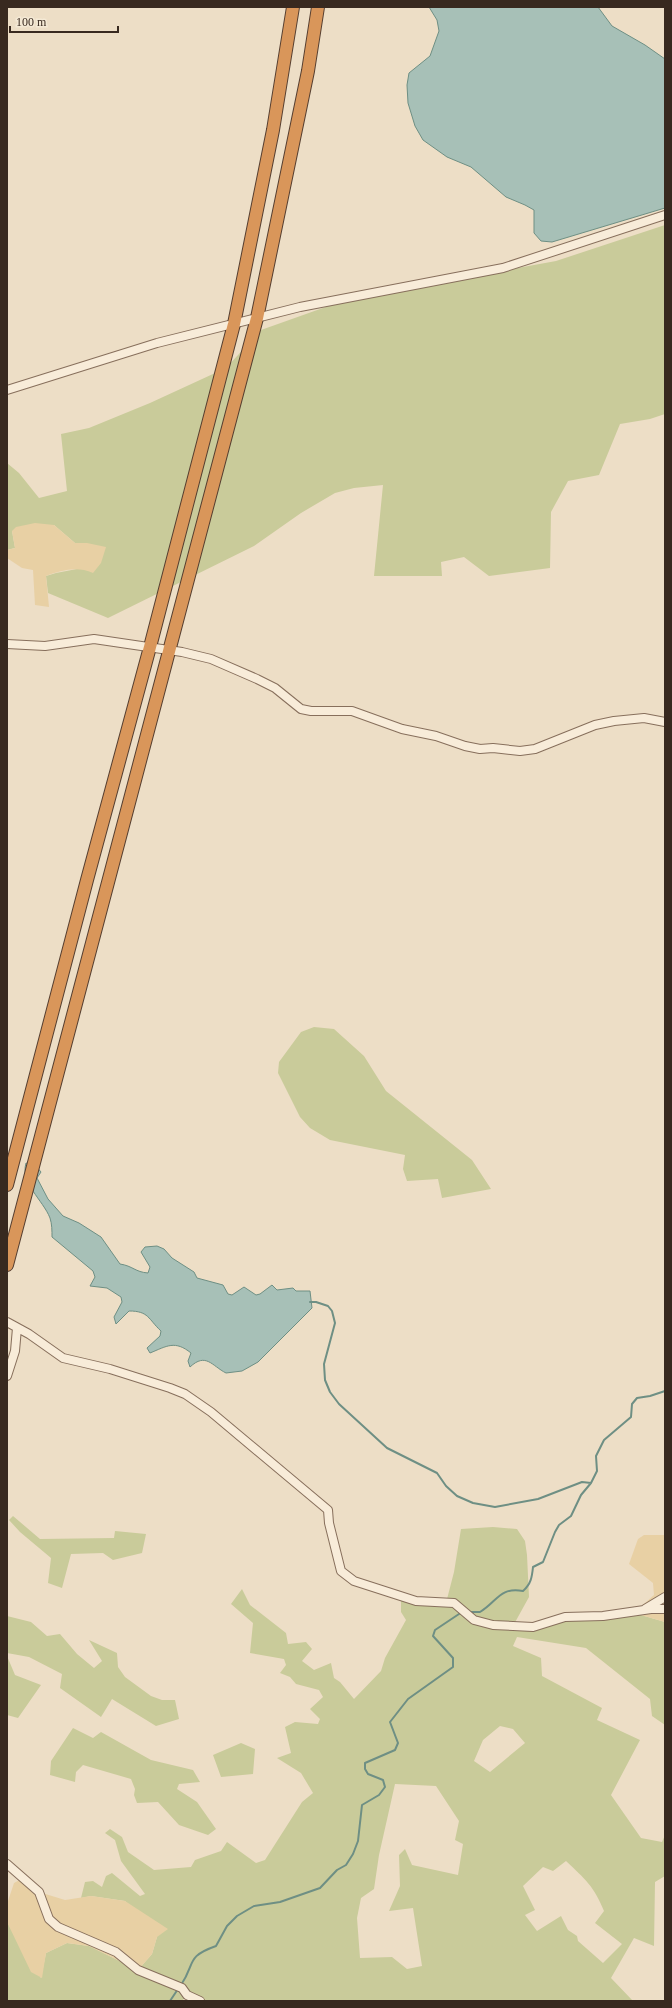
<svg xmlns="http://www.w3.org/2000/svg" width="672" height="2008" viewBox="0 0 672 2008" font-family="'Times New Roman',serif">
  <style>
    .green { fill: #c9cb9a; fill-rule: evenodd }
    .sand { fill: #e8d0a4 }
    .water { fill: #a7c0b7; stroke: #6e8f84 }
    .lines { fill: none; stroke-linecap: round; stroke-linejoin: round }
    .stream { stroke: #6e8f84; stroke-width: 2 }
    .minor-casing { stroke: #876f5c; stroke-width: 10 }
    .highway-casing { stroke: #553e30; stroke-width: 14 }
    .minor { stroke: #f8ecd9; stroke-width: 8 }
    .highway { stroke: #d9965a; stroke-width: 12 }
  </style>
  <rect width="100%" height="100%" fill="#eddec6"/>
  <path class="green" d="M665,225v189l-15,5 -30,5 -21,51 -31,6 -17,31 -1,56 -61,8 -25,-19 -23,5 1,14h-68l9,-91 -29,3 -19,5 -34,20 -47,33 -146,72 -60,-25 -2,-17 10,-3 26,-5 5,-25h-12l-21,-18 -42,6 3,17 -8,2v-87l12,10 20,25 28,-7 -6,-57 28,-6 61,-25 76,-35 35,-38 90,-32 205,-37z
    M314,1027l20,2 30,27 22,35 86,69 19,29 -49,9 -4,-19 -31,2 -4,-12 2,-14 -75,-15 -20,-12 -10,-11 -22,-44 1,-11 22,-30z
    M13,1516l27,23 74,-1 1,-7 31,3 -4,19 -29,7 -10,-7 -32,1 -9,34 -14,-5 3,-25 -31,-26 -11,-12z
    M493,1527l24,2 8,12 2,14 2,42 -16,29 20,1 32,-10 69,-4 31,9v103l-13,-9 -2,-17 -64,-51 -69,-11 -4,9 28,12 1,18 60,32 -5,12 43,20 -29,55 30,43 21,4 3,-7v41l-10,6 -1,64 -20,-8 -23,40 22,23h-433l-13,-6 -5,6h-175v-79l34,56 5,-25 21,-10 22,3 49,24 14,-16 5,-17 -32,-36 -34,-5 -10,2 4,-16 8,-1 9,6 4,-11 6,-3 28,23 5,-2 -24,-33 -6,-21 -10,-7 5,-4 12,8 6,15 26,18 37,-3 4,-7 26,-9 6,-9 29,21 9,-3 37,-58 11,-9 -12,-20 -24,-15 14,-5 -6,-26 10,-5 23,2 2,-5 -10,-10 13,-12 -4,-7 -23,-6 -6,-7 -10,-4 6,-8 -2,-6 -34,-6 3,-30 -22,-19 11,-15 8,16 36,28 2,11 18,-2 6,7 -10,12 12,9 17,-7 3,15 6,4 14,17 27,-28 4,-13 21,-38 -5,-8v-16l45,7 8,-31 7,-43zM500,1726l13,3 12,14 -35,29 -16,-11 9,-21zM395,1784l41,2 23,35 -4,19 8,4 -5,31 -46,-10 -7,-16 -6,6 1,31 -11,25 24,-3 9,58 -15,3 -15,-12 -32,1 -3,-40 4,-20 13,-9 5,-34zM566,1861c19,18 28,25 38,50l-9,12 27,21 -19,19 -25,-22 -1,-5 -9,-6 -7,-14 -24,15 -12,-16 10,-5 -12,-24 20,-19 10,4z
    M7,1616l24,6 16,14 13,-2 17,20 17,14 8,-7 -13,-21 28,13 1,14 7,10 26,19 11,4h13l4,19 -23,7 -44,-27 -11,18 -41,-29 2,-14 -33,-17 -22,-4z
    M7,1656l8,19 26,10 -23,33 -11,-3z
    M73,1728l20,10 8,-6 50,28 42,10 7,12 -21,2 -2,5 20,13 19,27 -8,6 -29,-10 -21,-23 -21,1 -3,-8 1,-6 -4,-10 -48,-14 -7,7 -1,10 -25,-7 1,-14z
    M241,1743l14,6 -2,25 -32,3 -8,-22z"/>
  <path class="sand" d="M35,523l19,2 21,18h12l19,4 -5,16 -8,10c-16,-7 -31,-3 -47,3l3,31 -14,-2 -2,-35 -11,-2 -15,-10v-8l8,-2 -3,-17 4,-4z
    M644,1535h21v87l-31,-9 20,-18 -1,-12 -24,-19 9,-25z
    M23,1878l16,14 26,8 26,-4 34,5 43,28 -11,8 -5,17 -14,16 -49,-24 -22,-3 -21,10 -4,25 -11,-6 -24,-50v-18l7,-21z"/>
  <path class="water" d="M429,7h169l14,19 33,19 20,14v149l-113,34 -11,-1 -7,-8v-23l-9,-5 -19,-8 -35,-30 -24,-10 -24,-17 -8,-14 -7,-23 -1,-18 2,-12 21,-17 9,-25 -2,-11z
    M26,1163l10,3 5,6 -4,6 11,21 15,17 16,7 22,14 19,27c13,2 15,8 28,9l2,-6 -9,-15 4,-5 12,-1 7,3 8,9 22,14 3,6 26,7 5,9 4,1 12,-8 12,8 4,-1 12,-9 5,5 16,-2 3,3h14l2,17 -54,54 -16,9 -16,2c-14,-7 -20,-21 -36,-6l-2,-6 3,-8c-16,-13 -24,-7 -41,0l-3,-5 13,-12 1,-5c-13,-12 -12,-20 -32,-20l-13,13 -2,-7 8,-15 -1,-5 -14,-9 -17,-2 5,-9 -2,-6 -41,-34c0,-6 0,-13 -2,-19 -7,-18 -30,-35 -24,-55z"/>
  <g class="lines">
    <path class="stream" d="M310,1302h6l12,4 4,5 3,12 -11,41 1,16 5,12 9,12 48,44 50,25 9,13 11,10 16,7 22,4 43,-8 44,-17 9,1
      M469,1612h11c18,-11 19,-25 43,-21 8,-7 9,-14 10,-24l10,-5 12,-30 4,-7 12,-9 10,-21 10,-12 6,-12 -1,-15 8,-16 27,-23 1,-13 5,-6 13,-2 15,-5
      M181,1985c15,-22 4,-28 35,-39l11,-20 10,-10 17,-10 26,-4 40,-14 17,-18 9,-5 7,-11 5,-13 4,-36 17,-10 6,-8 -2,-7 -15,-6 -3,-5v-6l30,-13 3,-7 -8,-21 18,-23 45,-32v-9l-20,-22 2,-6 27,-18
      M170,2001l8,-12"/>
    <g class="minor-casing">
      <path id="minor" d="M7,390l150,-47 143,-36 203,-39 162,-53
        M7,644l38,2 49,-7 88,13 29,7 46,20 18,9 26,21 10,2h41l50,18 34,7 29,10 15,3 13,-1 27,3 15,-2 60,-24 19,-4 30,-3 21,4
        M7,1322l22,12 34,24 47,11 60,19 15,6 26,18 117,98 1,13 12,48 13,10 62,20 38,2 20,17 19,5 40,2 32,-10 38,-1 48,-7h14
        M7,1376l8,-25 2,-23
        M645,1609l20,-12
        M7,1864l32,28 10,27 9,8 58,25 22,18 44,18 5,7 13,6"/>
    </g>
    <g class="highway-casing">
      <path id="highway" d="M7,1185l80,-305 63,-233 84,-323 39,-194 20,-123
        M7,1265l250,-947 51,-247 10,-64"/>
    </g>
    <use href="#minor" class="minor"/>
    <use href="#highway" class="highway"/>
  </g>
  <rect width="672" height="2008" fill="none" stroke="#38291f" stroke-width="16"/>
  <path d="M10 26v6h108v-6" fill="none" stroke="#38291f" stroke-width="2"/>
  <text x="16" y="26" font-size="12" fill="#38291f" stroke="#f4e9d5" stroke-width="3" paint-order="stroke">100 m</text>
</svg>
